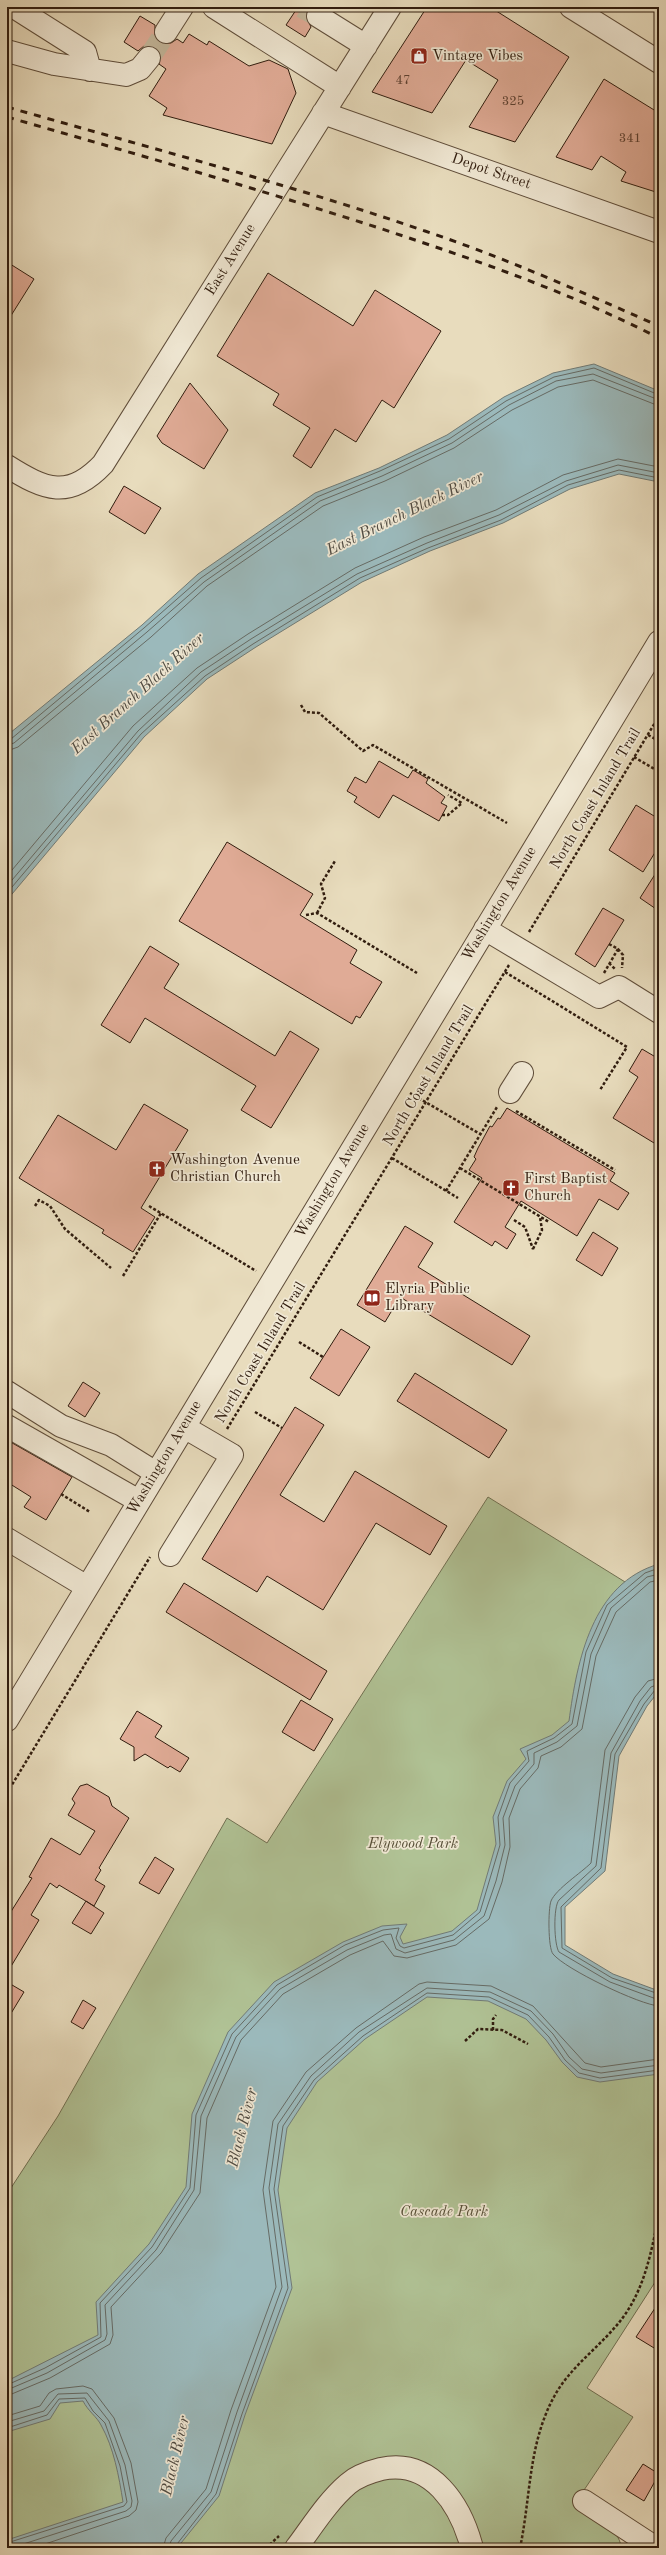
<svg xmlns="http://www.w3.org/2000/svg" width="666" height="2555" viewBox="0 0 666 2555" font-family="'Old Standard TT',serif">
  <style>
    .green { fill: #b0c295; stroke: #707052 }
    .water { fill: #9bb9bb; stroke: #717b76 }
    .lines { fill: none; stroke-linecap: round; stroke-linejoin: round }
    .shore { stroke: #666b65; stroke-width: 1 }
    .building { fill: #e0ab96; stroke: #311d0f }
    .minor-tunnel { stroke: #c3b69a; stroke-width: 22; stroke-dasharray: 22 11; stroke-linecap: butt }
    .minor-casing { stroke: #5f4d3a; stroke-width: 24 }
    .path { stroke: #311d0f; stroke-width: 2.5; stroke-dasharray: 3 2; stroke-linecap: butt }
    .minor { stroke: #f0e8d4; stroke-width: 22 }
    .rail { stroke: #311d0f; stroke-width: 3; stroke-dasharray: 7 7; stroke-linecap: butt }
    .labels { text-anchor: middle; dominant-baseline: central; stroke-width: 3.5; stroke-linejoin: round; paint-order: stroke }
    .number-label { font-size: 13px; fill: #5d4031 }
    .poi-label { font-size: 15px; fill: #311d0f; stroke: #f0e8d4; text-anchor: start }
    .street-label { font-size: 15px; fill: #311d0f; stroke: #f0e8d4 }
    .park-label { font-size: 15px; font-style: italic; fill: #574f37; stroke: #f0e8d4 }
    .water-label { font-size: 16px; font-style: italic; fill: #514c43; stroke: #f0e8d4 }
  </style>
  <rect width="100%" height="100%" fill="#e8dcbd"/>
  <filter id="stains"><feTurbulence type="fractalNoise" baseFrequency=".005" numOctaves="4"/><feColorMatrix values="0 0 0 0 .2 0 0 0 0 .09 0 0 0 0 .02 0 0 0 .5 -.17"/></filter>
  <radialGradient id="worn" r=".72"><stop offset=".6" stop-color="#630" stop-opacity="0"/><stop offset="1" stop-color="#630" stop-opacity=".3"/></radialGradient>
  <path class="green" d="M488,1497l171,106 -155,351 155,79v243l-72,112 46,29 -59,88c15,10 46,23 47,42l-614,1v-354l51,-78 169,-298 40,25z"/>
  <path class="water" d="M594,364l65,27v91l-40,-8 -49,15 -67,34 -73,28 -68,31 -106,65 -49,32 -63,58 -137,163v-162l3,-5 132,-108 56,-51 117,-81 64,-25 68,-33 57,-38 49,-24z
    M659,1564v127l-12,15 -28,50 -14,115 -40,36v38l48,29 46,17v83l-59,8 -23,-5 -15,-15 -16,-22 -20,-21 -38,-18 -61,-4 -62,42 -48,43 -30,46 -9,62 14,98 -47,127 -26,81 -42,52h-170v-8l116,-38c-4,-25 -9,-54 -22,-77 -4,-8 -13,-14 -18,-24l-23,2 -10,16 -43,13v-51l91,-46 -2,-33 53,-58 37,-57 6,-73 36,-82 46,-50 69,-40 39,-16 25,-2 -7,13 3,7 49,-13 25,-21 19,-66 -3,-27 14,-36 19,-22 -6,-10 32,-14 17,-14c8,-60 23,-138 90,-157z"/>
  <g class="lines">
    <path class="shore" d="M7,740l4,-1 133,-111 57,-50 116,-81 63,-26 69,-32 57,-38 48,-24 40,-9 65,27
      M7,745l7,-2 133,-111 57,-50 116,-81 62,-25 70,-33 57,-38 47,-24 37,-7 66,26
      M7,751l11,-4 133,-110 56,-51 116,-80 62,-25 69,-33 58,-38 46,-23 35,-7 66,26
      M7,876l126,-150 64,-58 51,-34 107,-66 69,-31 72,-27 67,-35 55,-16 41,8
      M7,886l131,-155 63,-59 50,-33 106,-65 70,-31 72,-28 67,-34 52,-16 41,8
      M7,893l134,-159 64,-58 48,-32 107,-66 68,-30 73,-28 67,-35 51,-15 40,8
      M659,1678l-11,3 -13,16 -30,53 -14,113c-10,10 -35,26 -40,38 -3,8 -3,47 2,53 12,15 87,51 106,52
      M659,1684l-8,3 -11,14 -29,52 -15,113 -37,34c-6,7 -5,45 0,52l51,30 49,18
      M659,1689l-4,1 -11,14 -29,50 -14,114 -40,39 1,41 50,30 47,16
      M7,2385l38,-17 56,-31 -1,-34 52,-56 38,-59 6,-73 36,-81 45,-49 68,-40 38,-15 16,-2 -3,10 4,8 4,2 49,-13 27,-23 20,-67 -2,-28 12,-34 19,-22 -2,-10 27,-13 18,-14 14,-72 21,-47 38,-32 14,-5
      M7,2390l40,-17 58,-33 2,-6 -2,-29 51,-55 38,-60 7,-74 35,-79 44,-48 67,-39 37,-15 7,-1 5,15 9,4 49,-13 30,-24 12,-35 9,-36 -2,-27 12,-32 19,-22v-11l23,-11 20,-16 14,-72 20,-46 36,-31 12,-3
      M7,2396l43,-18 60,-34 3,-9 -2,-28 50,-54 39,-60 7,-75 34,-78 42,-46 67,-39 33,-14 11,15 13,2 49,-13 33,-26 13,-37 8,-35 -1,-29 11,-29 18,-21 3,-12 20,-9 21,-18 14,-73 20,-44 34,-30 9,-2
      M7,2416l33,-10 9,-13 7,-4 27,-3 9,3 22,29 17,45 7,39 -2,8 -7,6 -96,32
      M7,2422l37,-11 14,-17 29,-1 22,28 16,44 7,36 -1,6 -5,4 -115,37
      M7,2428l40,-13 12,-16 26,-1 8,13 12,12 15,43 7,36 -3,4 -117,37
      M163,2548l3,-10 40,-49 25,-79 45,-123 -13,-97 10,-69 33,-49 50,-44 63,-44 8,-2 64,4 42,20 52,57 16,4 58,-8
      M169,2548l2,-7 40,-49 26,-80 45,-125 -13,-99 9,-64 33,-48 48,-44 68,-44 63,4 41,19 22,23 16,23 13,12 19,4 58,-8
      M174,2548l42,-54 26,-80 46,-126 -14,-99 9,-63 31,-46 49,-44 64,-43 62,4 39,18 21,22 16,23 14,13 21,5 59,-8"/>
  </g>
  <path class="building" d="M298,7h12l-4,9 5,11 -6,10 -19,-12z
    M427,7h63l79,50 -54,85 -46,-15 29,-47 -32,-20 -34,53 -60,-21z
    M140,16l15,9v12l5,6h11l6,-4 6,4 6,-9 18,11 2,-4 40,25 20,-6 19,9 8,24 -24,51 -109,-29 4,-7 -18,-12 17,-27 -7,-5 2,-11 -10,-7h-7l-6,5 -14,-9z
    M604,79l55,34v80l-38,-12 5,-9 -25,-16 -9,14 -36,-13z
    M7,262l27,17 -27,43z
    M268,273l85,53 22,-36 66,41 -47,77 -12,-8 -26,42 -21,-13 -24,39 -18,-12 17,-28 -37,-23 6,-11 -62,-38z
    M190,383l38,47 -24,39 -42,-26 -5,-7z
    M124,486l37,22 -16,26 -36,-22z
    M379,761l29,17 5,-8 15,9 -2,4 19,14 -4,6 6,3 -8,15 -46,-26 -14,23 -25,-16 3,-5 -10,-6 8,-14 11,6z
    M636,805l23,14v27l-16,26 -34,-22z
    M227,842l86,52 -13,21 57,35 -7,13 32,19 -22,36 -4,-2 -4,8 -173,-103z
    M659,868v43l-19,-13z
    M603,908l21,12 -29,47 -20,-13z
    M150,946l29,18 -15,24 111,68 15,-25 29,18 -48,79 -30,-18 15,-24 -111,-68 -15,25 -29,-18z
    M642,1049l17,10v87l-46,-28 25,-41 -9,-6z
    M144,1104l44,26 -47,78 14,9 -22,35 -31,-19 2,-3 -85,-52 39,-63 58,35z
    M507,1108l108,65 -5,8 19,12 -11,17 -19,-11 -22,37 -56,-35 -16,26 11,7 -9,15 -12,-8 -3,5 -38,-24 28,-44 -13,-8 7,-11 -2,-2 4,-9 12,-22 2,1 6,-9 2,1z
    M405,1226l28,17 -15,24 112,69 -18,29 -112,-68 -15,25 -28,-17z
    M593,1232l25,16 -16,28 -26,-16z
    M341,1329l29,18 -31,49 -29,-18z
    M415,1373l92,57 -18,28 -92,-57z
    M83,1382l17,11 -15,24 -17,-11z
    M295,1407l29,18 -44,70 44,27 31,-51 92,55 -17,29 -54,-32 -53,87 -56,-34 -10,16 -55,-33z
    M7,1440l65,37 -26,43 -22,-13 7,-10 -24,-15z
    M184,1583l143,88 -17,29 -144,-88z
    M301,1700l32,19 -19,32 -32,-19z
    M137,1711l25,15 -7,11 34,21 -9,14 -10,-6 -2,2 -23,-14 -11,7v-14l-14,-8z
    M87,1784l22,13 3,9 17,12 -30,50 2,2 -6,10 10,6 -11,20 -35,-21 -2,3 -7,-5 -19,32 8,5 -32,53v-55l25,-40 -3,-1 22,-39 29,17 15,-24 -27,-16 7,-12 -3,-4 8,-13z
    M155,1857l19,12 -15,25 -20,-11z
    M86,1901l18,12 -13,21 -19,-11z
    M7,1982l17,10 -17,28z
    M83,2000l13,8 -13,21 -12,-7z
    M659,2302v49l-23,-14z
    M643,2464l16,10 -15,27 -18,-11z"/>
  <g class="lines">
    <path class="minor-tunnel" d="M302,7l16,9
      M149,58l17,-26"/>
    <g class="minor-casing">
      <path id="minor" d="M14,7l71,45 5,18
        M214,7l126,80
        M571,7l88,55
        M318,16l48,30
        M166,32l16,-25
        M7,51l47,13 72,11 14,-6 9,-11
        M323,113l336,119
        M7,466c38,24 62,34 96,-2l287,-457
        M485,929l114,68 20,-10 40,25
        M510,1092l12,-19
        M7,1392l54,34 50,19 45,28
        M7,1426l132,75
        M7,1539l80,48
        M170,1555l62,-100 -48,-28
        M7,1720l652,-1078
        M584,2501l72,47
        M296,2548c16,-21 31,-46 52,-64 9,-8 21,-12 33,-15 51,-11 80,37 91,79"/>
    </g>
    <path class="path" d="M301,705l4,7 14,1 44,38 10,-6 134,78
      M648,735l11,6
      M634,757l22,13
      M442,815h6l14,-12 -14,-8
      M317,913l8,-15 -4,-14 14,-23
      M306,915l11,-2 100,60
      M529,932l130,-216
      M618,949l5,6 -1,13
      M609,963l6,6
      M505,972l122,75 -27,43
      M604,973l14,-24 -9,-5
      M410,1093l70,41
      M516,1111l99,59
      M392,1158l66,40
      M460,1168l89,54
      M446,1191l51,-84
      M35,1206l4,-6 11,6 15,23 46,39
      M149,1206l107,65
      M514,1220l11,7 8,22
      M533,1249l9,-19 -2,-13
      M123,1276l38,-63
      M299,1342l24,15
      M255,1412l27,16
      M227,1429l282,-464
      M61,1494l29,18
      M7,1793l143,-236
      M493,2030v-11l3,-4
      M465,2041l13,-12 24,1 26,14
      M266,2548l13,-12
      M520,2548c11,-52 8,-105 35,-153 16,-29 46,-49 66,-75 24,-31 30,-68 38,-105"/>
    <use href="#minor" class="minor"/>
    <path class="rail" d="M7,107c140,40 281,77 418,124 80,27 157,61 234,95
      M7,117c126,36 251,72 375,112 94,31 189,64 277,109"/>
  </g>
  <defs>
    <g id="shop-square" transform="scale(0.9)"><rect x="-9" y="-9" width="18" height="18" rx="4" fill="#8f2418" stroke="#f0e8d4"/><path d="M-5-2.5h2.3a2.7 3.5 0 0 1 5.4 0H5L5.5 6h-11ZM-1.5-2.5h3a1.5 2.3 0 0 0-3 0Z" fill="#fff"/></g>
    <g id="church-square" transform="scale(0.9)"><rect x="-9" y="-9" width="18" height="18" rx="4" fill="#8f2418" stroke="#f0e8d4"/><path d="M-1.2-6h2.4v3.5h3.3v2.4h-3.3V6h-2.4V-.1h-3.3v-2.4h3.3Z" fill="#fff"/></g>
    <g id="library-square" transform="scale(0.9)"><rect x="-9" y="-9" width="18" height="18" rx="4" fill="#8f2418" stroke="#f0e8d4"/><path d="M-6-4Q-3-5.5-.7-3.5V5Q-3 3-6 4ZM6-4Q3-5.5 .7-3.5V5Q3 3 6 4Z" fill="#fff"/></g>
  </defs>
  <g fill-rule="evenodd">
    <use href="#shop-square" x="419" y="56"/>
    <use href="#church-square" x="157" y="1169"/>
    <use href="#church-square" x="511" y="1188"/>
    <use href="#library-square" x="372" y="1298"/>
  </g>
  <g class="labels">
    <g class="number-label">
      <text x="403" y="80">47</text>
      <text x="513" y="101">325</text>
      <text x="630" y="138">341</text>
    </g>
    <g class="poi-label">
      <text x="432" y="56">Vintage Vibes</text>
      <text x="170" y="1160">Washington Avenue<tspan x="170" dy="17">Christian Church</tspan></text>
      <text x="524" y="1179">First Baptist<tspan x="524" dy="17">Church</tspan></text>
      <text x="385" y="1289">Elyria Public<tspan x="385" dy="17">Library</tspan></text>
    </g>
    <g class="street-label">
      <text transform="translate(491 172) rotate(19)">Depot Street</text>
      <text transform="translate(231 260) rotate(-58)">East Avenue</text>
      <text transform="translate(596 799) rotate(-59)">North Coast Inland Trail</text>
      <text transform="translate(500 904) rotate(-59)">Washington Avenue</text>
      <text transform="translate(429 1076) rotate(-59)">North Coast Inland Trail</text>
      <text transform="translate(333 1181) rotate(-59)">Washington Avenue</text>
      <text transform="translate(261 1353) rotate(-59)">North Coast Inland Trail</text>
      <text transform="translate(165 1458) rotate(-59)">Washington Avenue</text>
    </g>
    <g class="park-label">
      <text x="413" y="1844">Elywood Park</text>
      <text x="444" y="2212">Cascade Park</text>
    </g>
    <g class="water-label">
      <text transform="translate(405 514) rotate(-26)">East Branch Black River</text>
      <text transform="translate(138 694) rotate(-42)">East Branch Black River</text>
      <text transform="translate(243 2128) rotate(-76)">Black River</text>
      <text transform="translate(176 2456) rotate(-77)">Black River</text>
    </g>
  </g>
  <rect width="666" height="2555" fill="none" stroke="#e8dcbd" stroke-width="24"/>
  <rect x="8" y="8" width="650" height="2539" fill="none" stroke="#311d0f" stroke-width="2"/>
  <rect x="12" y="12" width="642" height="2531" fill="none" stroke="#311d0f"/>
  <rect width="100%" height="100%" filter="url(#stains)"/>
  <rect width="100%" height="100%" fill="url(#worn)"/>
</svg>
